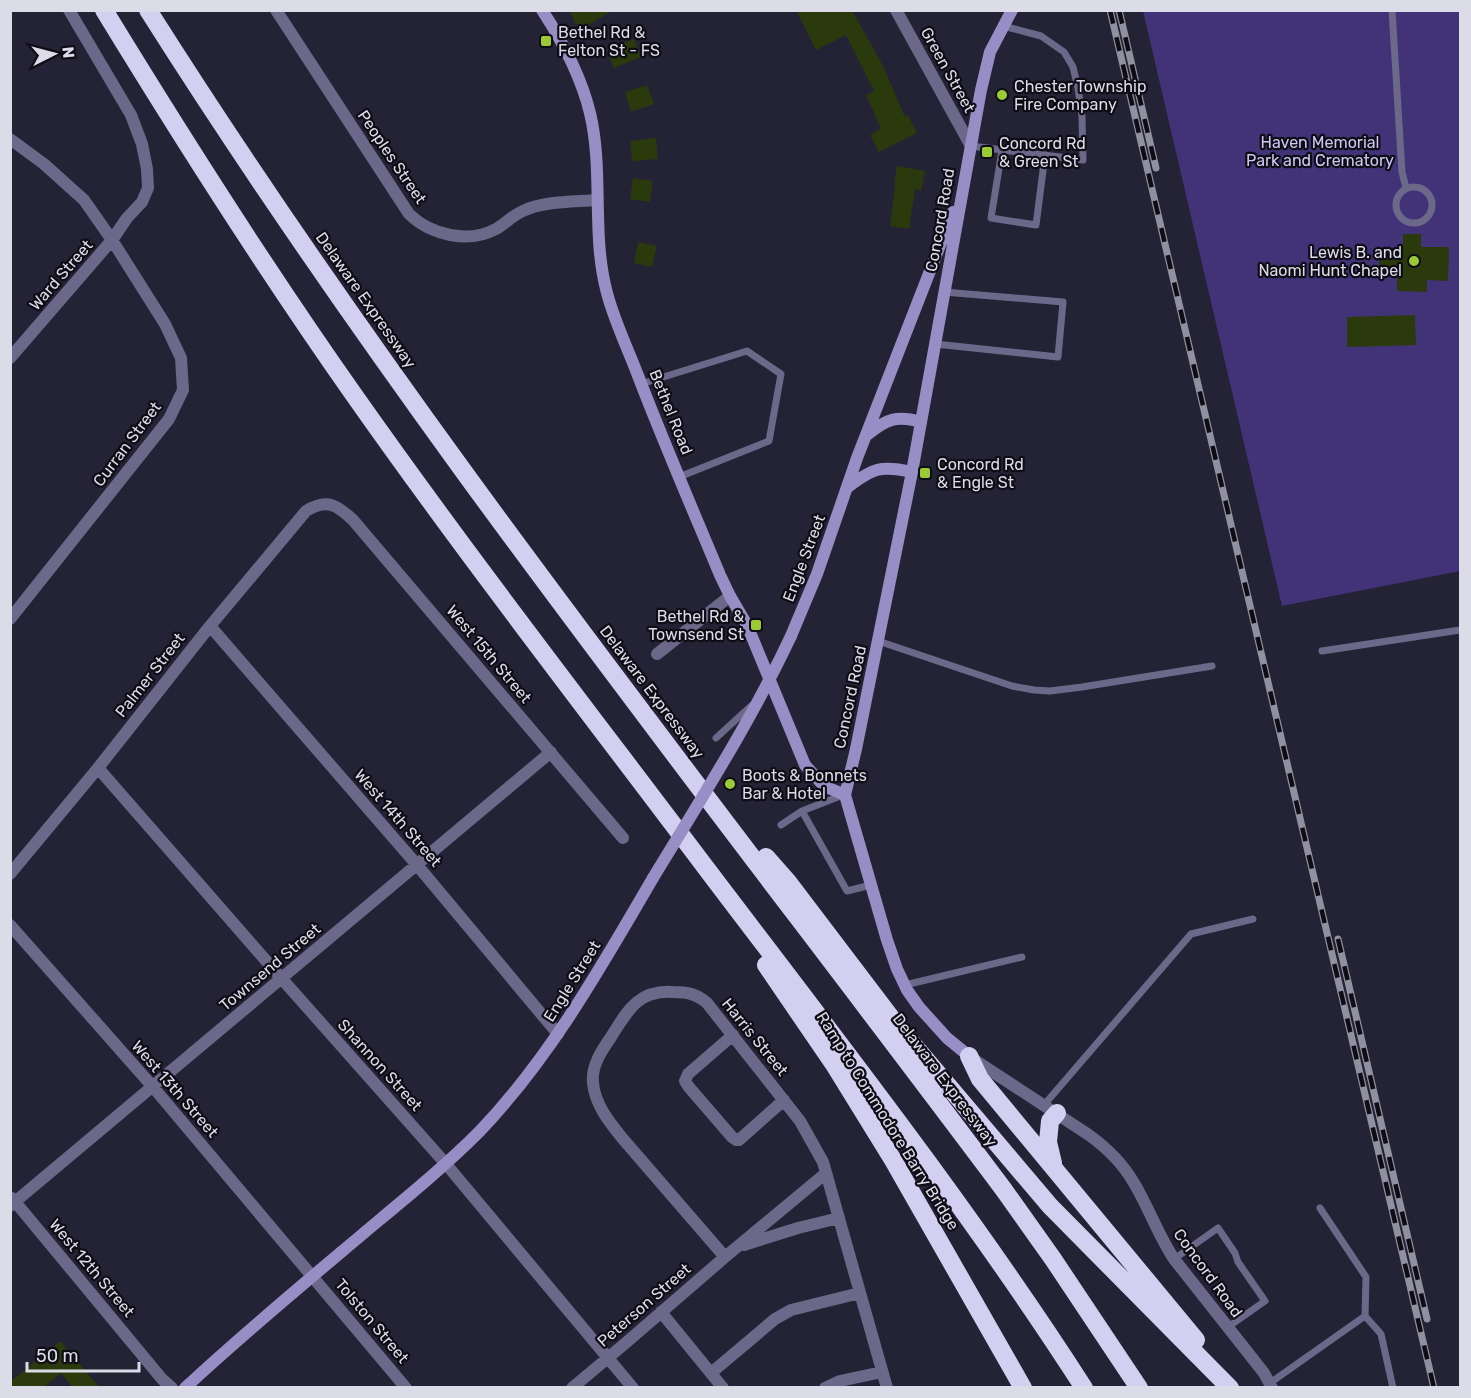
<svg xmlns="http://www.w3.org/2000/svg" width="1471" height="1398" viewBox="0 0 1471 1398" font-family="Rubik,sans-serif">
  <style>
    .green { fill: #423378 }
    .building { fill: #2a3a0c }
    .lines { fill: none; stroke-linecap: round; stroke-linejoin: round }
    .lane { stroke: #6c688a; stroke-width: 7 }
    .street { stroke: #6c688a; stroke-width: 12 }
    .secondary { stroke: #968ec5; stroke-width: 12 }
    .highway { stroke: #d3cff1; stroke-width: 18 }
    .rail-casing { stroke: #91909f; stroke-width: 7 }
    .rail { stroke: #0e0d15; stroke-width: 4.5; stroke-dasharray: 14; stroke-linecap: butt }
    .secondary-bridge { stroke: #968ec5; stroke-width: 12 }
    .poi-dot { fill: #9acb35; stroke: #0e0d15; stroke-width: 2 }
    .labels { text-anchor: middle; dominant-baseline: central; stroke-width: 4.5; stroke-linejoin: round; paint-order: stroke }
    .poi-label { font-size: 16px; fill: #dcdbe8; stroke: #0e0d15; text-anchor: start }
    .street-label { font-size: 16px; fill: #dcdbe8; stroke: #0e0d15 }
    .park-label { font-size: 16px; fill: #ccc7f2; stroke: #0e0d15 }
  </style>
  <rect width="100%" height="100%" fill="#242235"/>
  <path class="green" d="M1143,11h317v560l-178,35z"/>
  <path class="building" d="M569,10h45l-35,20z
    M796,10h56l31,56 22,51 3,-2 9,18 -38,19 -9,-17 11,-6 -15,-34 8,-4 -28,-56 -30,15z
    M634,39l7,18 -27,11 -8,-18z
    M647,85l7,19 -23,8 -6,-20z
    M656,138l2,21 -26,2 -2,-20z
    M897,166l28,5 -4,20 -6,-2 -6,40 -19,-3 5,-40h-1z
    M633,178l20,3 -3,21 -20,-3z
    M1403,234h18v13h28l-1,34 -21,-1v12l-30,-1v-16l-18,-1v-26h24z
    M638,242l19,4 -5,21 -18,-4z
    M1415,315l1,30 -69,2v-30z
    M60,1341l40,47h-27l-12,-15 -18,15h-33v-6z"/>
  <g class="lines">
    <path class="lane" d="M1392,10l10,162 4,16
      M971,146l112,14 -1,-44 -4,-28 -5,-21 -9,-15 -23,-16 -38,-10
      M1002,150l-11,68 45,7 9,-70
      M1396 205a18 18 0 1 1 36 0a18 18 0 1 1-36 0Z
      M935,344l123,13 5,-55 -119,-10
      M641,384l106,-33 34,23 -12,67 -90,36
      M878,641l134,45 22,4 16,1 32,-4 130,-21
      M1322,651l138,-21
      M716,738l35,-32
      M802,811l45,80 24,-6
      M781,825l21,-14 41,-16
      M905,985l117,-28
      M1044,1105l147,-171 62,-15
      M1174,1259l44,-31 17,25 3,9 27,39 -37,26
      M1365,1316l16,18 12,54
      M1270,1383l95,-67 1,-39 -46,-69"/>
    <path class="street" d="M276,10l133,204c22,21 59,30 87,15 9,-5 17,-14 27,-18 20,-10 51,-9 74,-11
      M896,10l75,136
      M10,139l34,25 40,36 28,40 53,84 16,34 2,32 -14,29 -159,200
      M10,358l102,-118 15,-22 15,-16 6,-14 -1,-19 -5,-25 -11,-29 -62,-105
      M210,626l207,239 141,169
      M657,654l73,-58
      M98,768l184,211 164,185 187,224
      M10,874l88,-106 112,-142 96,-115c21,-13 31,-6 47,9l270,318
      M10,925l143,162 253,301
      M733,1035l-45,39 -3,7 3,5 44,51 4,3h3l45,-40
      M970,1057l119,78c18,13 34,29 45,48 15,25 24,52 40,76l90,114 8,15
      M12,1198l150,181 10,9
      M10,1206l541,-454
      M744,1245l54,-17 41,-10
      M725,1257l-102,-118c-13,-16 -28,-34 -30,-56 -2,-17 9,-33 18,-46 17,-27 27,-47 62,-45 14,0 24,2 34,11l93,118 23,41 64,226
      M661,1312l62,76
      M711,1373l64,-54 16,-9 69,-17
      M572,1388l56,-47 97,-84 101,-84
      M825,1388l15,-7 42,-9"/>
    <path class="secondary" d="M542,10c21,32 39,66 48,103 14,59 1,121 17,180 7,27 20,54 30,80 26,68 55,135 83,202l10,21 17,29 58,140 19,21 21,9
      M867,435c19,-16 30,-20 54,-13
      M848,487c25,-19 33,-22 64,-15
      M791,636l26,-62 40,-116 96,-246
      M969,1056l-22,-18 -28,-31 -12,-17 -10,-21 -10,-29 -42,-145 11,-46 56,-277 69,-382 9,-38 22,-42
      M185,1388c62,-58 128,-112 192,-166 35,-29 70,-58 102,-90 71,-74 122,-165 174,-254"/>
    <path class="highway" d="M104,10c80,131 162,260 250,385 114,162 236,319 355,477 128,169 260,337 375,516
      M148,10c260,411 565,791 856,1180l49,69 86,129
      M766,857l22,25 107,141 155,183 180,182
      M766,965l69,101 58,94 130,228
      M969,1056l11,23 216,261
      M1053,1163l-5,-21 2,-21 7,-8"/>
    <g class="rail-casing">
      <path id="rail" d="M1110,10l324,1378
        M1119,10l37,158
        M1338,939l89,380"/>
    </g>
    <use href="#rail" class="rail"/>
    <path class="secondary-bridge" d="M653,878c48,-79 98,-157 138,-242"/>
  </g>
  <g class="poi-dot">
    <rect x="540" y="35" width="12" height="12" rx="3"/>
    <circle cx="1002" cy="95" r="6"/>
    <rect x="981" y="146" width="12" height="12" rx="3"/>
    <circle cx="1414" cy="261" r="6"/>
    <rect x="919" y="467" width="12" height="12" rx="3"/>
    <rect x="750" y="619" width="12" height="12" rx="3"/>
    <circle cx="730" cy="784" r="6"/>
  </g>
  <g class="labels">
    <g class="poi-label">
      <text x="558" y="32">Bethel Rd &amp;<tspan x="558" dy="18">Felton St - FS</tspan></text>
      <text x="1014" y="86">Chester Township<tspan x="1014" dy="18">Fire Company</tspan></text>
      <text x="999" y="143">Concord Rd<tspan x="999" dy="18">&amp; Green St</tspan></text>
      <text x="1402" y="252" text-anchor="end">Lewis B. and<tspan x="1402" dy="18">Naomi Hunt Chapel</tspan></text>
      <text x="937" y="464">Concord Rd<tspan x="937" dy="18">&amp; Engle St</tspan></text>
      <text x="744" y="616" text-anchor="end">Bethel Rd &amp;<tspan x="744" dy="18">Townsend St</tspan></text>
      <text x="742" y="775">Boots &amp; Bonnets<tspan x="742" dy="18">Bar &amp; Hotel</tspan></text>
    </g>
    <g class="street-label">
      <text transform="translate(948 70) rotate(61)">Green Street</text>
      <text transform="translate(392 157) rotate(56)">Peoples Street</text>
      <text transform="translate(940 220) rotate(-80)">Concord Road</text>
      <text transform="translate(61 275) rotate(-49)">Ward Street</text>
      <text transform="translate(366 300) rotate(55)">Delaware Expressway</text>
      <text transform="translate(671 412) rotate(68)">Bethel Road</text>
      <text transform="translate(127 444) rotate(-53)">Curran Street</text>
      <text transform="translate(804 558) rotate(-69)">Engle Street</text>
      <text transform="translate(489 654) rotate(50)">West 15th Street</text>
      <text transform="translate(150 675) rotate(-52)">Palmer Street</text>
      <text transform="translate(652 692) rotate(53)">Delaware Expressway</text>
      <text transform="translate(850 697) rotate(-78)">Concord Road</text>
      <text transform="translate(398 818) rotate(49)">West 14th Street</text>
      <text transform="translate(270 967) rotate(-40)">Townsend Street</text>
      <text transform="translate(572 981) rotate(-58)">Engle Street</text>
      <text transform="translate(755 1037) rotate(51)">Harris Street</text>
      <text transform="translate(380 1065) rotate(48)">Shannon Street</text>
      <text transform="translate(945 1080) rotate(53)">Delaware Expressway</text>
      <text transform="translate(175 1089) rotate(49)">West 13th Street</text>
      <text transform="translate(888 1121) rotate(58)">Ramp to Commodore Barry Bridge</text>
      <text transform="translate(92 1268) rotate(50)">West 12th Street</text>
      <text transform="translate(1208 1273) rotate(54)">Concord Road</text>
      <text transform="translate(644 1305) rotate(-41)">Peterson Street</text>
      <text transform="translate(372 1321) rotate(50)">Tolston Street</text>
    </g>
    <g class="park-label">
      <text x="1320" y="142">Haven Memorial<tspan x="1320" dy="18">Park and Crematory</tspan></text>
    </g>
  </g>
  <rect width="1471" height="1398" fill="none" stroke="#dcdbe8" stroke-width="24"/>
  <g transform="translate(54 54) rotate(84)" stroke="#0e0d15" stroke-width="4.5" paint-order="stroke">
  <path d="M0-4.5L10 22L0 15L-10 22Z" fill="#dcdbe8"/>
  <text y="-9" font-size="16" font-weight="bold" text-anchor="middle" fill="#dcdbe8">N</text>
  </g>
  <path d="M27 1362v9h112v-9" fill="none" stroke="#dcdbe8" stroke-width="3"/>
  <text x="36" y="1362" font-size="18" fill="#dcdbe8" stroke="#0e0d15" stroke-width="4.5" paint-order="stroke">50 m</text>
</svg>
